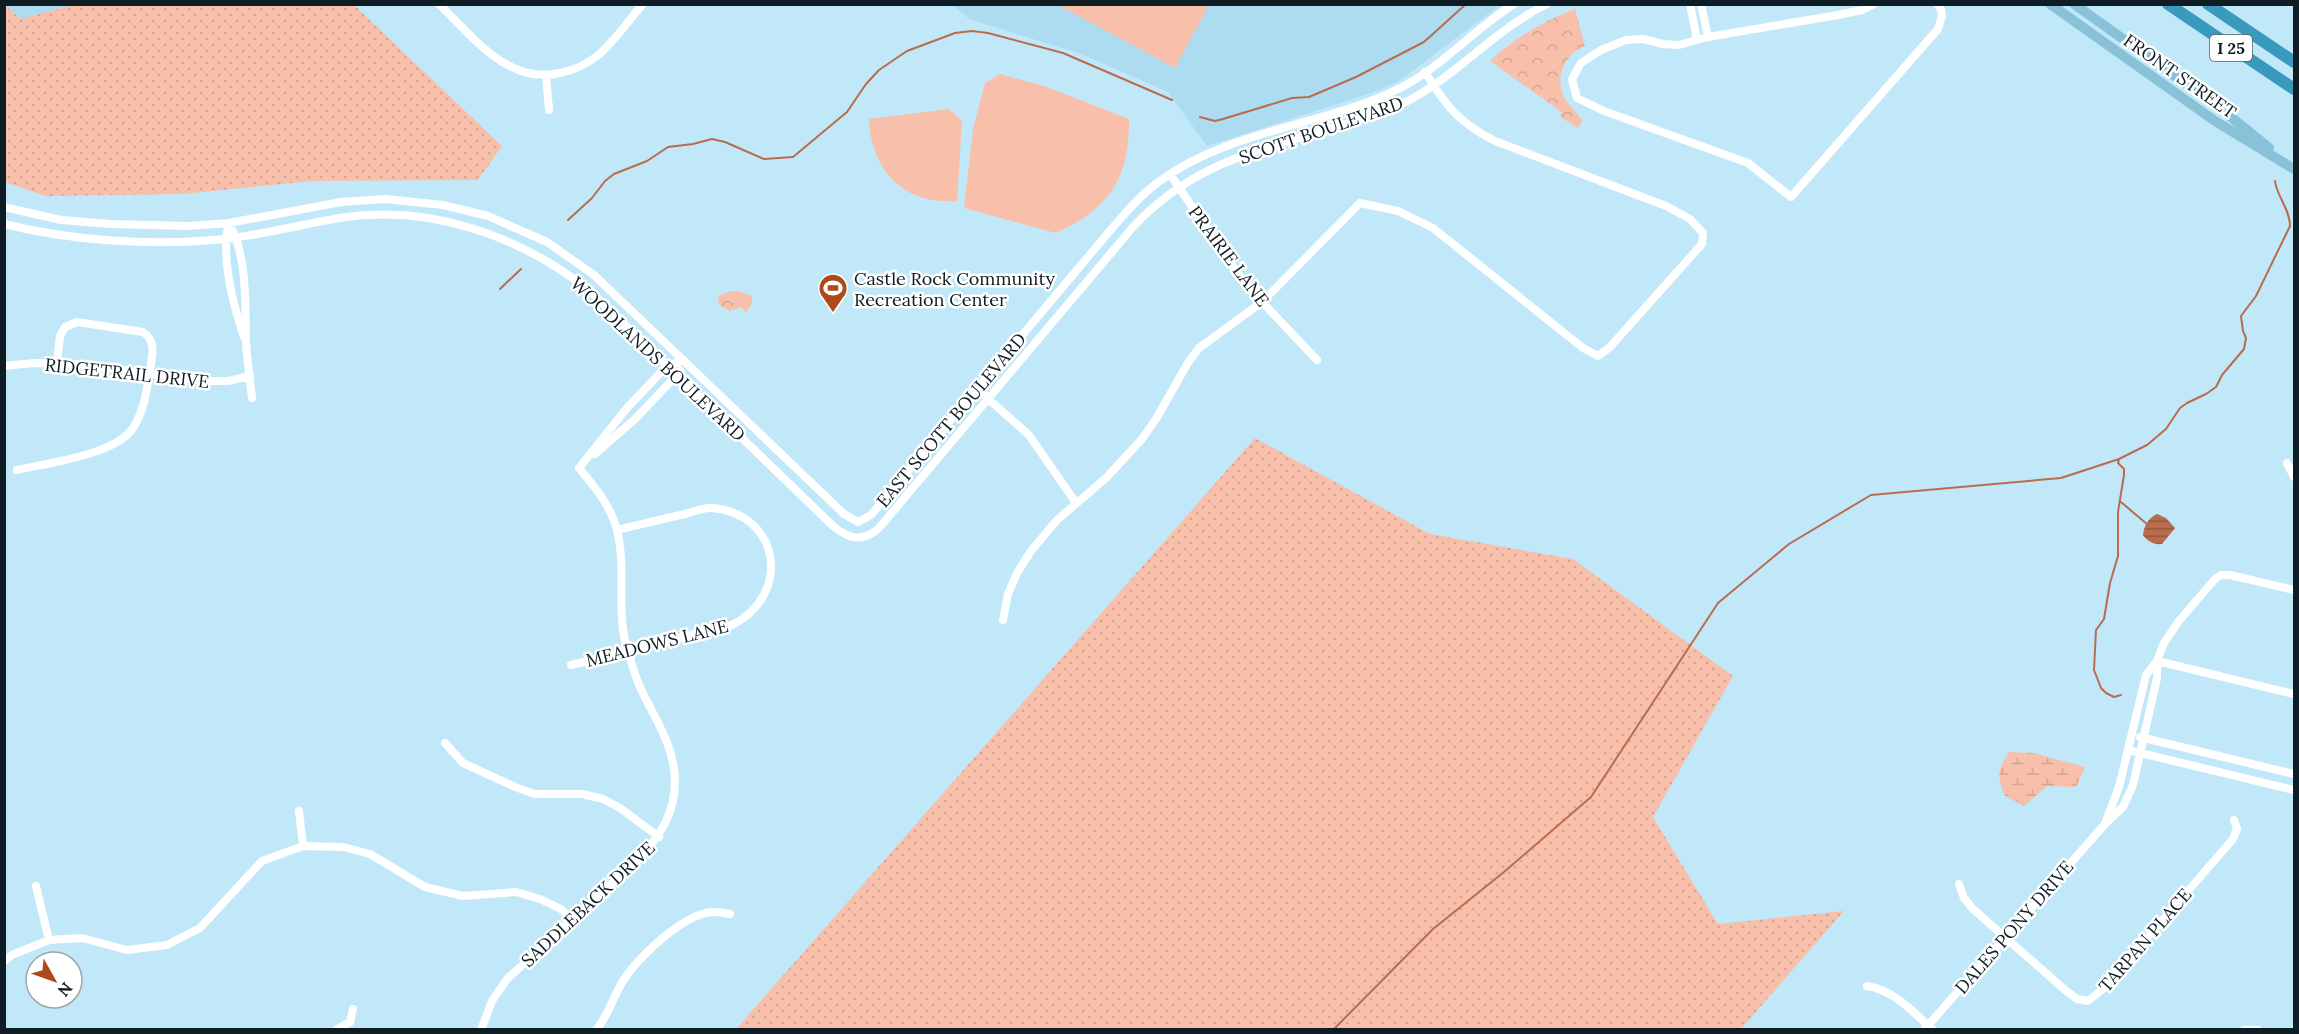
<svg xmlns="http://www.w3.org/2000/svg" width="2299" height="1034" viewBox="0 0 2299 1034" font-family="Lora,serif">
  <style>
    .built { fill: #addcf1 }
    .grass { fill: url(#grass-dots) }
    .wetland { fill: url(#wetland-marsh) }
    .park { fill: url(#park-crowns) }
    .garden { fill: #f8c0aa }
    .water { fill: url(#water-rules) }
    .lines { fill: none; stroke-linecap: round; stroke-linejoin: round }
    .stream { stroke: #b96c4c; stroke-width: 2 }
    .minor { stroke: #fff; stroke-width: 8 }
    .major { stroke: #89c2d8; stroke-width: 10 }
    .highway { stroke: #3a9abe; stroke-width: 12 }
    .labels { text-anchor: middle; dominant-baseline: central; stroke-width: 5; stroke-linejoin: round; paint-order: stroke }
    .shield { fill: #fff; stroke: #566165; stroke-width: 1.5 }
    .shield-label { font-size: 16px; font-weight: bold; fill: #0e1d23 }
    .street-label { font-size: 18px; fill: #0e1d23; stroke: #fff }
    .poi-label { font-size: 18px; fill: #0e1d23; stroke: #fff; text-anchor: start }
  </style>
  <defs>
    <pattern id="grass-dots" width="8" height="8" patternUnits="userSpaceOnUse" patternTransform="scale(1.5)"><rect width="8" height="8" fill="#f8c0aa"/><path d="M2 2h.1M6 6h.1" fill="none" stroke="#d3a592" stroke-width="1.8" stroke-linecap="round"/></pattern>
    <pattern id="wetland-marsh" width="20" height="14" patternUnits="userSpaceOnUse" patternTransform="scale(1.5)"><rect width="20" height="14" fill="#f8c0aa"/><path d="M1 5h8M5 5V1M11 12h8M15 12V8" fill="none" stroke="#d3a592"/></pattern>
    <pattern id="park-crowns" width="20" height="18" patternUnits="userSpaceOnUse" patternTransform="scale(1.5)"><rect width="20" height="18" fill="#f8c0aa"/><path d="M2 6a3 3 0 1 1 6 0M12 15a3 3 0 1 1 6 0" fill="none" stroke="#d3a592"/></pattern>
    <pattern id="water-rules" width="6" height="5" patternUnits="userSpaceOnUse" patternTransform="scale(1.5)"><rect width="6" height="5" fill="#b96c4c"/><path d="M0 2.5h6" fill="none" stroke="#95583f"/></pattern>
  </defs>
  <rect width="100%" height="100%" fill="#c1e8f9"/>
  <path class="built" d="M5,4l68,1 -53,14z
    M952,5h548l-101,76 -25,11 -167,54 -39,-54 -87,-38 -112,-35z"/>
  <path class="grass" d="M73,5h281l148,141 -24,34 -166,1 -130,13 -137,2 -40,-14v-177l15,14z
    M1255,438l175,96 143,25 160,117 -80,141 65,107 126,-13 -103,118h-1005z"/>
  <path class="wetland" d="M2009,752l24,1 52,14 -9,20 -29,-1 -23,20 -19,-10c-8,-20 -8,-26 4,-44z"/>
  <path class="park" d="M1575,9l10,37c-23,9 -32,36 -18,56 6,8 11,11 15,19l-4,7 -19,-12 3,-3 -2,-2 -70,-50c25,-23 53,-40 85,-52z
    M730,291l12,1 10,4v7l-6,10 -5,-6 -11,4 -11,-6 -1,-9z"/>
  <path class="garden" d="M1058,5h151l-34,63z
    M1000,74l47,13 82,32c1,59 -20,90 -73,114l-92,-25 9,-79 12,-46z
    M949,109l13,12 -5,80c-53,4 -86,-30 -88,-82z"/>
  <path class="water" d="M2157,514l9,4 9,10 -13,16c-8,1 -15,-3 -19,-9 1,-9 5,-17 14,-21z"/>
  <g class="lines">
    <path class="stream" d="M1200,117l15,4 8,-2 69,-21 17,-1 47,-20 68,-35 42,-38
      M568,220l24,-22 13,-17 9,-7 33,-13 21,-14 25,-3 19,-5 13,3 39,17 29,-2 54,-45 19,-28 13,-14 28,-19 48,-18 17,-2 16,2 75,20 109,47
      M500,289l21,-20
      M2121,502l27,23
      M2121,695l-7,2 -8,-4 -5,-5 -7,-18 2,-40 8,-11 6,-36 8,-27v-44l6,-37v-6l-6,-6 1,-4 28,-14 19,-16 14,-21 7,-5 19,-9 10,-7 6,-12 22,-26 2,-11 -3,-7 -2,-15 15,-20 34,-70c0,-17 -13,-29 -15,-45
      M1333,1030l100,-101 71,-57 87,-75 127,-194 71,-59 82,-49 190,-17 58,-19"/>
    <path class="minor" d="M439,4c34,33 69,81 121,69 14,-3 26,-8 37,-17 17,-14 31,-35 46,-52
      M1690,4l7,36
      M1701,4l7,33
      M1874,4l-12,6 -24,5 -130,22 -29,8 -16,-1 -20,-5 -17,1 -25,10 -20,13 -9,16 5,19 27,13 144,52 43,34 147,-168 4,-13 -1,-7 -4,-5
      M546,76l3,34
      M1170,174l67,99 25,29 55,58
      M4,207l57,13 50,4 78,2 40,-3 112,-21 44,-3 58,6 45,11 59,26 47,33 250,239 14,8 13,-7 232,-276c17,-20 34,-41 54,-56 72,-54 165,-56 243,-95 42,-21 74,-59 114,-84
      M229,223c19,35 16,80 17,119 1,18 4,37 6,56
      M229,223c-9,34 4,81 15,114
      M4,224c64,16 144,22 209,16 43,-3 84,-15 126,-22 91,-14 180,17 251,73l243,235c16,13 29,17 46,2l254,-301c60,-64 121,-75 202,-100 23,-7 47,-13 69,-24 52,-26 90,-73 143,-99
      M4,366l30,-3 44,1 126,17h24l22,-5
      M977,389l52,46 47,68
      M595,454l40,-35 42,-44 3,-5
      M2287,463l7,14
      M579,468l48,-60 40,-42 17,-6
      M17,470c31,-7 98,-15 116,-42 11,-17 14,-38 17,-58 2,-14 7,-29 -7,-38l-66,-10 -12,5 -5,9 -3,27
      M1003,620l5,-26 9,-21 14,-22 26,-31 49,-42 36,-39 14,-20 33,-58 10,-13 63,-46 98,-99 38,8 35,17 150,120 15,8 12,-9 92,-103 1,-11 -13,-14 -24,-13 -171,-65c-36,-18 -49,-35 -70,-69
      M2157,661l137,33
      M571,665l161,-40c60,-30 49,-111 -20,-117 -9,-1 -19,4 -27,6 -23,5 -46,11 -68,16
      M2140,737l154,37
      M445,743l18,20 52,24 20,7h47l21,5 17,9 39,29
      M2128,750l166,40
      M299,811l4,35
      M2106,821l13,-34 27,-112 11,-14 7,-18 14,-21 37,-43 6,-4h9l64,15
      M1959,884l5,14 9,11 92,81 12,9 11,2 15,-12 130,-150 4,-10 -3,-9
      M36,886l13,54
      M4,961l8,-6 37,-15 33,-2 45,12 40,-5 33,-17 62,-67 41,-15 40,1 27,7 55,33 38,9 53,-4 24,7 21,10 12,12
      M1867,986c27,4 46,26 66,44
      M336,1030l14,-8 3,-13
      M481,1030l11,-29 15,-22 134,-122c20,-23 34,-44 34,-77 -1,-36 -21,-62 -35,-93 -5,-11 -8,-23 -12,-35 -13,-40 -1,-82 -11,-122 -6,-24 -23,-44 -38,-62
      M596,1030c12,-14 16,-29 24,-44 14,-25 62,-72 92,-74 6,0 13,1 18,2
      M1924,1030l181,-206 18,-17 10,-22 24,-107v-17
      M2244,1030h14"/>
    <path class="major" d="M2050,4l165,117 79,48
      M2074,4l147,105 48,39"/>
    <path class="highway" d="M2168,4l126,85
      M2208,4l86,58"/>
  </g>
  <defs>
    <g id="stadium-pin" transform="scale(1.5)"><path d="M0 17L-7.5 6A9.5 9.5 0 1 1 7.5 6Z" fill="#ae4919" stroke="#fff"/><path d="M0-5a6.5 5 0 1 0 0 10a6.5 5 0 1 0 0-10ZM-3.5-1.8h7v3.6h-7Z" fill="#fff"/></g>
  </defs>
  <g fill-rule="evenodd">
    <use href="#stadium-pin" x="833" y="288"/>
  </g>
  <g class="labels">
    <rect class="shield" x="2210" y="35" width="42" height="26" rx="4.5"/>
    <g class="shield-label">
      <text x="2231" y="48">I 25</text>
    </g>
    <g class="street-label">
      <text transform="translate(2180 76) rotate(35)">FRONT STREET</text>
      <text transform="translate(1321 130) rotate(-19)">SCOTT BOULEVARD</text>
      <text transform="translate(1229 256) rotate(53)">PRAIRIE LANE</text>
      <text transform="translate(658 359) rotate(43)">WOODLANDS BOULEVARD</text>
      <text transform="translate(127 373) rotate(6)">RIDGETRAIL DRIVE</text>
      <text transform="translate(951 420) rotate(-50)">EAST SCOTT BOULEVARD</text>
      <text transform="translate(657 643) rotate(-14)">MEADOWS LANE</text>
      <text transform="translate(588 904) rotate(-43)">SADDLEBACK DRIVE</text>
      <text transform="translate(2014 927) rotate(-49)">DALES PONY DRIVE</text>
      <text transform="translate(2145 940) rotate(-49)">TARPAN PLACE</text>
    </g>
    <g class="poi-label">
      <text x="854" y="278">Castle Rock Community<tspan x="854" dy="21">Recreation Center</tspan></text>
    </g>
  </g>
  <rect width="2299" height="1034" fill="none" stroke="#0e1d23" stroke-width="12"/>
  <g transform="translate(54 980) rotate(130)"><circle r="28" fill="#ffffff" stroke="#9fa5a7" stroke-width="1.5"/>
  <path d="M0-4.5L10 22L0 15L-10 22Z" fill="#ae4919"/>
  <text y="-9" font-size="16" font-weight="bold" text-anchor="middle" fill="#0e1d23">N</text>
  </g>
</svg>
